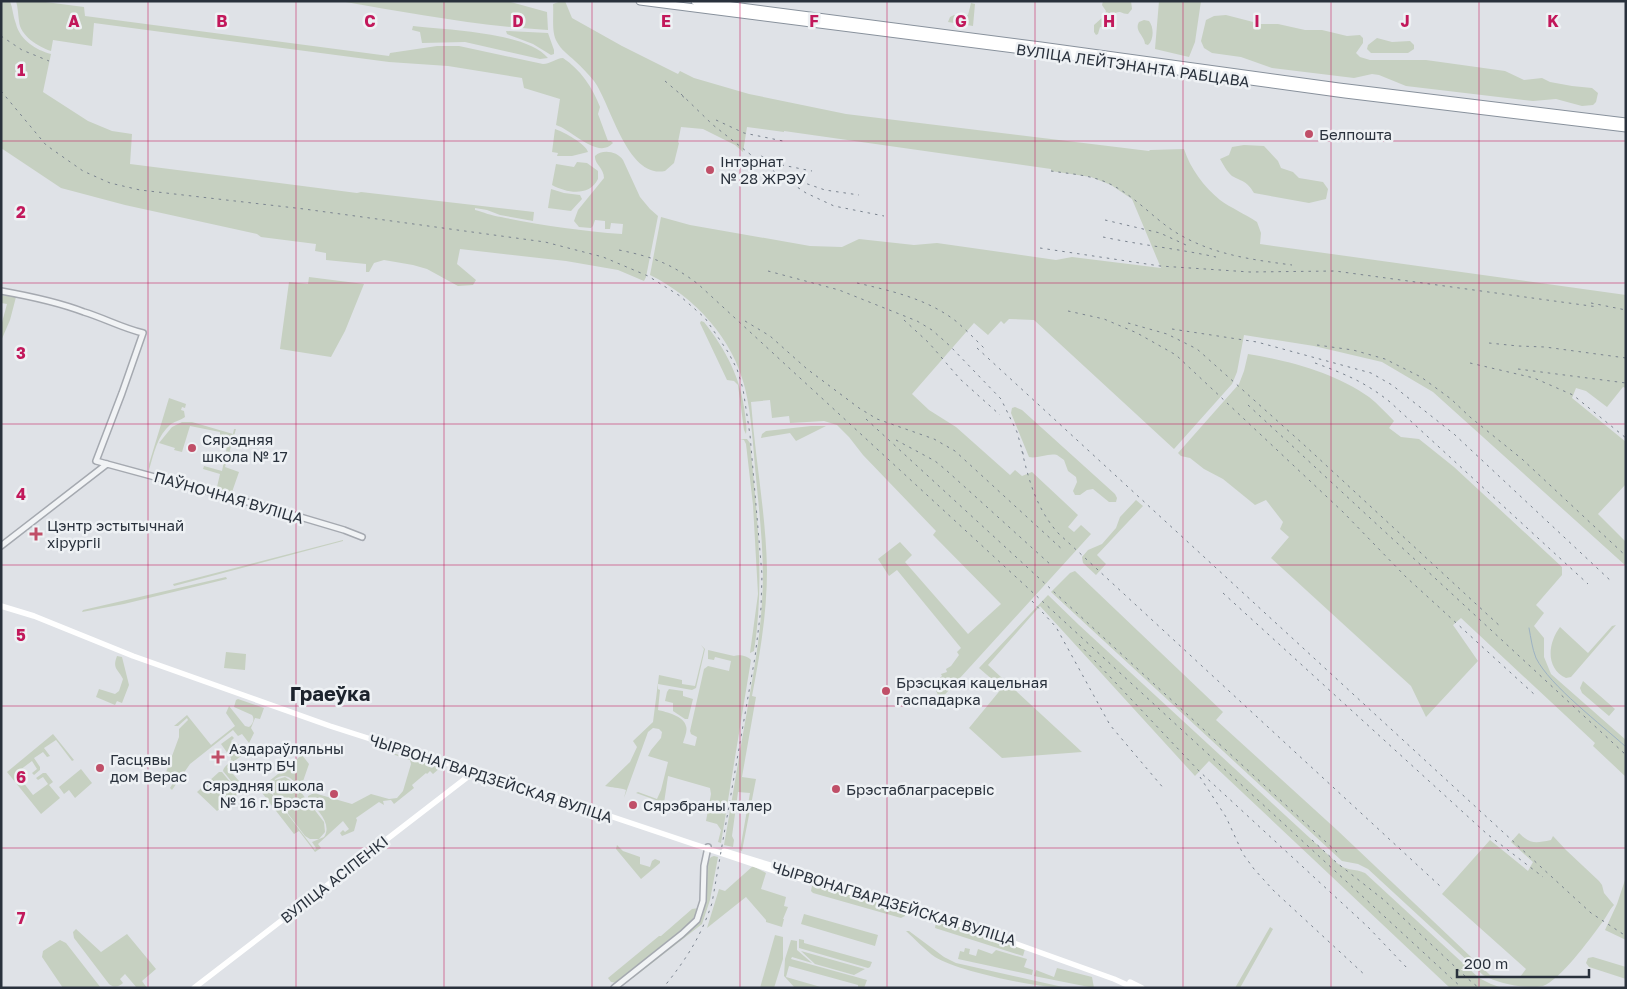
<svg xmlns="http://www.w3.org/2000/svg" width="1627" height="989" viewBox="0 0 1627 989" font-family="'Golos Text',sans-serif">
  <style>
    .green { fill: #c6d0c1 }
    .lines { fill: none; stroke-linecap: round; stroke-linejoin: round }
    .stream { stroke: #9db2c3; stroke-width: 1 }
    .tertiary-casing { stroke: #a5a9b0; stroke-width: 8 }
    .trunk-casing { stroke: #88919c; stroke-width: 9 }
    .tertiary { stroke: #f1f3f5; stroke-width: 5 }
    .secondary { stroke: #fff; stroke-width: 5.5 }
    .trunk { stroke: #fff; stroke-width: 7 }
    .rail { stroke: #7a838f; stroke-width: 1; stroke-dasharray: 2.5 5; stroke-linecap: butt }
    .grid { fill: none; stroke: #c2185b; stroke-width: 1; stroke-opacity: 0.55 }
    .poi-dot { fill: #c04f68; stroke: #eef1f4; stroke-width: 2 }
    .labels { text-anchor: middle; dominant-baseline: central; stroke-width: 5; stroke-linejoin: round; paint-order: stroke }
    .street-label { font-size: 15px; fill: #29313c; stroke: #eef1f4 }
    .poi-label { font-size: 15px; fill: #29313c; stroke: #eef1f4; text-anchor: start }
    .district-label { font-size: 20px; font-weight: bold; fill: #1c232d; stroke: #eef1f4 }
    .grid-label { font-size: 16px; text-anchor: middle; font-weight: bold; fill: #c2185b; stroke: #eef1f4; stroke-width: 5; stroke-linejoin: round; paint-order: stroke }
  </style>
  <rect width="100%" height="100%" fill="#dfe2e7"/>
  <path class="green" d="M1,1h9c3,8 3,16 6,23 4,16 20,26 35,30l-8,38 45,29 24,10 20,3 -2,30 227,29 4,-1 173,20 -1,9 -33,-6 -13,-5 -12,-2v2c8,2 17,6 26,7 40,8 80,14 121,17l1,-10 -12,-1 -1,6h-5v-8l-10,-1 -2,6 -2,2 -12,-1 -5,-6 4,-11 26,-32c0,-10 -10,-14 -9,-22 7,-7 22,-5 28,4l17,37 10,12 8,7 -12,61 -2,4 -26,-11 -52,-9 -106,-12 -3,15 19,16 -3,5 -15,1 -31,-17 -14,-4 -29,-5 -10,3 -5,9h-3v-8l-40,-4v-7l-11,-2 1,-7 -55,-7 -4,-3 -132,-29 -64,-17 -60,-40z
    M16,1h22l46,6 1,9 304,40 1,-3 47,-7h22l84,18c8,0 13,-6 20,-6 17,11 30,30 37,49l-2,7 10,27h3l2,2c-15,17 -41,-13 -57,-18l4,-26 -36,-11 -2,-10 -74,-12 -59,-4 -295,-39 -2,23 -39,-6 -2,11c-12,-4 -31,-15 -32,-30 -1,-7 -1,-13 -3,-20z
    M340,1h167l40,11 1,18c-70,-4 -139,-17 -208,-29z
    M561,1h4l7,17 50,28 56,28 2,-3 14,7 55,16 97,20 303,37 1,-1 34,-1c6,19 20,38 36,51 11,8 25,14 37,22l4,11 -1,11 366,51v93l-3,-1 -16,20 -21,-16 -10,-3 -4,10 54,44v42l-28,30 28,28v24l-193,-174 -51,-30 -68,-16 -70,-11 -7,37 -5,12 -58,65 -140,-129 -25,-1 -5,5 -3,-3 -13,14 -14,-12 -62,71 17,16 27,17 54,48 5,-5 7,6 10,-4 46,43 -10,12 6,5 7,-7 10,9 -152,167h-4l-1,-1 4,-5 -5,-11 9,-8 -1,-2 6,-2 -1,-3 5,-3 8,-11 -2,-3 4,-4 -64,-78 -8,6 -11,-17 22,-17 12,13 -7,7 63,72 33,-30 -68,-69 3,-4 -73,-76 -14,-18 -12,-12 -13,-4 -34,2 -1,-7 -17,2 -2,-18 -19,2c4,56 15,112 16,168 0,43 -7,84 -15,126l4,1 -14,80 14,2 -14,72 -2,-1 10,-57 -12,-1 -6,44 2,4 -1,7 -9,-2c8,-45 15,-89 23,-134 6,-36 13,-72 15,-109 3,-41 -2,-83 -6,-124 -3,-30 -4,-61 -11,-90 -12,-49 -50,-91 -95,-113l11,-58 29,8 120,21 32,1 17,-8 55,6 23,-2 119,17 16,-3 89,11 -29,-69 -21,-14 -20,-8 -40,-6v-2l-267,-38v1l-37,-5 -4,25 -8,-7 -32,-16 -22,-2 -3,15 1,1 -5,20 -9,8c-38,8 -54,-67 -71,-90 -6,-7 -12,-14 -19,-20 -6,-6 -14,-11 -18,-19 -6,-10 -3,-26 -4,-38z
    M1103,1h28l1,8 -4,5c-3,0 -5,-1 -8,-2 -8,-1 -11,11 -12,17l-8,-2 -2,7 -2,1 -2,-3v-7l10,-9 2,-5 -4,-6z
    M1159,1h42l-6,41 -6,15 -34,-8z
    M971,3l4,1 -2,22 -25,-4 2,-5 4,-2h14z
    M1226,15l35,9h17l27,6h17l25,6 13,-1 3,3v5l-7,10 4,4 10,3h56l79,11 19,9 18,-2 8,4 22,4 20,2 6,5 -2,9 -3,3 -11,1 -26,-7 -23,2 -127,-15 -27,-11 -7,-1 -18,4 -82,-10 -31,-11 -29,-4 -8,-5 -3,-7 5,-21 8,-4z
    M1144,20l5,1c5,6 5,19 -1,24l-3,-1c-1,-9 -11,-13 -6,-22z
    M413,26c34,4 113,6 135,32l-8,1 -75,-17 -43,1 -2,-11 -8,-2z
    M506,31l42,2 6,17v4l-3,1 -18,-11 -26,-10z
    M1377,38l15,4 18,-1 4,4v4l-6,4h-37l-4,-4 1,-4z
    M555,129c9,3 31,15 33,23l-16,4h-15l1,-3 -6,-1z
    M1244,145l20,1 14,15 3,7 12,4 6,6 24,4 5,7 -2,10 -17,4 -55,-10c-7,-12 -11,-11 -22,-17 -5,-4 -9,-12 -12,-17l9,-4 3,-8z
    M577,162l10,1 11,8v8c-9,18 -31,14 -46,6l4,-21 18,3z
    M551,189l13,4 16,2 2,4 -11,12 -23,-3z
    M309,277l55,7 -19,47 -14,26 -51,-8 9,-67 19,2z
    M1,295l15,2 -6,23 -9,21v-15l6,-22 -6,-1z
    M701,321l3,1c22,28 37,56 41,92 1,7 2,14 1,20l-2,-4 -6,-45 -4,-4 -7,-1 -27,-57z
    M1248,354c39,6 88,19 121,43 9,7 17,16 25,24l-5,7 12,9 18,2 35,28 108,100v8l-26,30 8,8 -10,13 10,12v19l7,17 75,66v37l-33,-31 2,-3 -134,-125 -8,7 25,36 -52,56 -15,-31 -140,-128 18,-21 -9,-8 3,-7 -17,-22 -11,5 -32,-26 -19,-10 -14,-11 -9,-2 -3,-3 61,-69 5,-13z
    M169,398l17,6 -1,4 -3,-1 -1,3 3,1 1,6c-4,3 -9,4 -14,7 -14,12 -17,29 -22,46v-6z
    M1015,407l7,3 93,84 2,4 -1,4h-7l-16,-13 -6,1 -7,5h-5l-2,-4 4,-9 -1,-5 -8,-6 -4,-11 -7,-5c-9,-2 -20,4 -28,2l-18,-44 1,-5z
    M182,422h10l41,12 1,-5h2l-11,38 14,5 -7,20 -35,-9 20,4 3,-13 -17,-5 1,-3 18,5 7,-34 -9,-2v-3l-30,-6 -8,26 -8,-2 1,-2 -16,-5 13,-16z
    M811,426h15l-30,15 -6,-8 -29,5 1,-4 4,-3z
    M740,439h7l3,4c7,69 15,139 4,208l-4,2 8,-59 -5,-89 -7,-61 -2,-4z
    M1136,500l7,6 -46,49 9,9 -10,11 -13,-12 -1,-6 6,-7 14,-6 14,-16 4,-11z
    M343,540v1l-169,45 -1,-2z
    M1075,571l148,141 -7,8 121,110 153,145 30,2 6,-8 -84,-75 48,-54 38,31 5,-9 -22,-20 8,-9c12,12 17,10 32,7l2,-4 13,14 33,31 3,4 2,8 10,12c-5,5 -8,13 -13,19 -11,15 -41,56 -58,62 -18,3 -44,-2 -60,-11l-115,-106 -10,-5 -16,-3 -291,-269 19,-19z
    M226,577l1,2 -103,25 -42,8 1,-2z
    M1048,595l31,30 258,238c11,9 17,5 28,10l114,105 12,6 11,4h-52l-241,-227 -14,15 -155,-170 -52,59 94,87 -80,6 -33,-30 33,-40 -23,-20z
    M1616,625l-45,52 -5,1c-21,-10 -18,-35 -6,-51l28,26 24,-27z
    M701,645l4,4 -9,39 -4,2 -34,-6v5l2,1 -2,20c8,2 26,6 28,16 2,5 -2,12 -3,17l12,3 2,-9 -6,-3 -1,-3 14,-62 4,-3 21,5 2,-10 -16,-4 -1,3 -6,-1v-9l26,6c5,-2 14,0 17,4l-30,183 -3,-1 3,-12 -4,-6 -11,-3 5,-27 -1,-6 -42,-12 -4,27 -28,-10 2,-1 19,7 4,-9 7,-28 -20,-6 3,-6 10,-12 1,-6 -3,-3 -6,-1 -5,4 -24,66 2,-8c-8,-3 -14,-2 -21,-4l25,-24 7,-15 -4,-6 20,-19 6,-47 23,5v4l13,2 9,-37z
    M226,652l20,2 -1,16 -21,-2z
    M117,656l5,1 7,28 -7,18 -5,-2 -2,4 -19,-8 3,-8 16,5 4,-3 4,-12c-5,-10 -11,-10 -6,-23z
    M1583,681l32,28 -6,7 -27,-23 -2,-5z
    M669,689l14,2v5l10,3 -5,20h-3l-12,-8v-8l-8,-2 2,-9z
    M238,699l26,9 -4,11 -5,-1 -4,10 3,5 -5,10 -7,-9 -4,2 -5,-6 -43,34 -18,26 -2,-2 3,-5 -6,-3 -2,-5 14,-38v-8l9,-9 -1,-2 -9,8h-4l13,-11 24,30 24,-19 -9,-13 3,-7 16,20 4,1c4,-3 6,-8 3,-12l-18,-8 2,-7z
    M53,734l21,26 -2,1 -16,-21 -12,8 6,8 -3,1 -4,-5 -9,6 6,9v3l-6,5 -2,-2 5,-4 -5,-8 -16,12 17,22 15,-11 -5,-7 -5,3 -2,-2 7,-5h3l7,9 -4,3 11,13 -19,16 -34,-42z
    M232,736l2,2 -3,3 4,6 4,-3 3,4 -5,3 4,5 -14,11 18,21 -5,4 -17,-21c1,-6 8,-7 8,-13l-10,-14z
    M393,753l47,15 -7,6 -3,-3 -3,3 -1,-1 -14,12 2,3 -20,16 -3,-4 -8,1 1,4 -5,-3 -23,16 1,2 -3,11 -12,5 -2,-3 3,-3 2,2 4,-3 -6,-8 -25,23 3,4 -6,4 -16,-21 -5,3 -35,-45 43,-34 7,9 -8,23h-2c-7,-9 -14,-15 -24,-8l-4,11 -4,-5 -1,1 49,64 1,-2 -4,-6 12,-5c9,-14 -8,-28 -16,-38v-3l6,-3 38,11 19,-10 18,5 8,-1 6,-7 8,-27 -1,-4 -18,-6z
    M81,769l11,14 -17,15 -6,-8 -5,4 -5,-7z
    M219,772h3l17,21 -22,18 -20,-19z
    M285,777l8,5 31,40 1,10 -6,7h-9l-5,-3 -32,-42 -1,-7 3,-7z
    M617,845l6,6 17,6v7l10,3 2,-6 3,-2 5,2v2l-19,16 -25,-30z
    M714,856l4,1 -8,43 -8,24 -69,54 1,-3 63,-52c13,-19 8,-41 11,-62l3,-4z
    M753,866l13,7 -5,16 25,8 -2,9 4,1 -5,12h1l-2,8 -16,-5v-2l-20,-23 -39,31 12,-39 6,2z
    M1626,877v63l-21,-10 12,-26z
    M812,886h4l87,23 2,3v4l-4,2 -88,-25 -2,-2z
    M699,908c-9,25 -60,57 -82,75l-6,-1 -3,-4 51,-42h2l31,-27z
    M804,914l74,21 -3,11 -74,-22z
    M940,920l85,29 -2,7 -88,-28 1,-7z
    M1270,927l3,2 -33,59h-5z
    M76,929l25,23 26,-18 29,35 -14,12 5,7h-10l-12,-14 -5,5 3,4c-4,4 -9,5 -14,1l-35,-46 -1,-6z
    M906,931h3l35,26 12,6 111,25c-29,0 -107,-16 -132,-31 -10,-7 -20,-18 -29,-26z
    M775,935l8,2v22l-9,29h-14z
    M799,939l5,1v3l68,19 -2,5 -2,1 -69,-20z
    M60,940l6,3 35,45h-38l-21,-31 1,-6z
    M791,940l6,1v9l15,13 -20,-6 -1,2 76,21 -3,8h-6v-3l-69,-19 -3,11 38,11h-29l-11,-12 1,-17z
    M965,948l5,1 -1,5 7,2 2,-7 14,5 4,-4 31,9 -3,8 9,3 -1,5 -74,-16 2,-8 4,1z
    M801,951l64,18 -11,6 -39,-11z
    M1593,957l33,10v12l-37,-12 -3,-4 2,-5z
    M1057,968l35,9 2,11 -60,-12 2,-6 18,7z"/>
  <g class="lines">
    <path class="stream" d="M1529,628c2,10 3,20 7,30 14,28 66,67 90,89"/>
    <g class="tertiary-casing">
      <path id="tertiary" d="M1,291c28,5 57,11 83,21 20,6 38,16 59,21l-21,60 -26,68 184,50 64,19 18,7
        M1,546l106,-82
        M614,988l68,-54 15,-14 6,-19 1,-35 4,-19"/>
    </g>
    <g class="trunk-casing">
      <path id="trunk" d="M640,1l398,51 307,42 281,34
        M695,1l346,45 298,41 287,35"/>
    </g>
    <use href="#tertiary" class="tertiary"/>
    <path class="secondary" d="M1,606l33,10 99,40 197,70 247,79 203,68 128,35 69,22 137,49 20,9
      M724,851l66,20 150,43
      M1130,982l12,6
      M194,988l280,-216"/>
    <use href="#trunk" class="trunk"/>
    <path class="rail" d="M1,36l21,14 27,11
      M665,81l21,18
      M1,91l45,54 37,26 27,12 30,7 164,19 241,33 58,15 45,19 32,20 25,22 23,34 9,17 6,20 7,46 12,140 -1,33 -6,49 -43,246c-11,34 -27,58 -49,85
      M681,94l32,31 47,37 46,31 28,13 50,10
      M716,120l28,13 39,8
      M761,156l16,8 35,7
      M1051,171c20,3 41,4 59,13 27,13 46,38 72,52 34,19 72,24 110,29
      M793,179l32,11 34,5
      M1105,220l55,13 26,12
      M1103,237c38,8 76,12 113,20
      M1040,248l120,18 90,6 85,-1 263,36
      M619,250c34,7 51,13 79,34l764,704
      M768,271l71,19 78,31 15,9 18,16 51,53 16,33 7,25
      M857,283c35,8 71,16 100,39 10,9 19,18 28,27
      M1591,303l35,7
      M1068,311l36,8 33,14 39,22 167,157 63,65 129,118
      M904,320l25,23 31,36 40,36
      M745,321l25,15 37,33 52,39 18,11 57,20 21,12 109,100
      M1128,323l39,11 30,15 105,94 200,185
      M1172,329l85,13 114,31 21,12 62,49 158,148
      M1489,343l29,3 27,1 81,11
      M1317,345l36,5 32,9 36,18 30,22 19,18 52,42 104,97
      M977,348l614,565 35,23
      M1315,363c30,11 50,19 75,39l198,182
      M1470,363l64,15 39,17 53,43
      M1518,369l108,14
      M1248,405l378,350
      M866,419l473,435
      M896,440l39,21 11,9 105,95
      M1022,451c7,31 15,58 36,82l382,353
      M1223,593l264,241 56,43
      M1032,601l24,26 54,98 55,65
      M1079,644l120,127 169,156 40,42
      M1200,777l26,40 17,37 11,15 20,22 92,85
      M1312,840l25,23 47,37 83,78 12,10"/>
  </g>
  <path class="grid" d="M148,1v987M296,1v987M444,1v987M592,1v987M740,1v987M887,1v987M1035,1v987M1183,1v987M1331,1v987M1479,1v987M1,141h1625M1,283h1625M1,424h1625M1,565h1625M1,706h1625M1,848h1625"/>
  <g class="poi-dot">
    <circle cx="1309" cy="134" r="5"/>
    <circle cx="710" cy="170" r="5"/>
    <circle cx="192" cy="448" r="5"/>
    <path d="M33.5 526.5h5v5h5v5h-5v5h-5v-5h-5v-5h5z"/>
    <circle cx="886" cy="691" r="5"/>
    <path d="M215.5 749.5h5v5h5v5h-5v5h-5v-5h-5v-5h5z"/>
    <circle cx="100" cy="768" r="5"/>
    <circle cx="836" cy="789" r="5"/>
    <circle cx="334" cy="794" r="5"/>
    <circle cx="633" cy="805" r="5"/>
  </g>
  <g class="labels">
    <g class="street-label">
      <text transform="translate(1133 65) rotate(8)">ВУЛІЦА ЛЕЙТЭНАНТА РАБЦАВА</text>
      <text transform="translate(229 497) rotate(16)">ПАЎНОЧНАЯ ВУЛІЦА</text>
      <text transform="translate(491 778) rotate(18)">ЧЫРВОНАГВАРДЗЕЙСКАЯ ВУЛІЦА</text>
      <text transform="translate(334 879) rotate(-38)">ВУЛІЦА АСІПЕНКІ</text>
      <text transform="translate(894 903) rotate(17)">ЧЫРВОНАГВАРДЗЕЙСКАЯ ВУЛІЦА</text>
    </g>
    <g class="poi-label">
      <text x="1319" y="134">Белпошта</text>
      <text x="720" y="161">Інтэрнат<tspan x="720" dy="17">№ 28 ЖРЭУ</tspan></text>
      <text x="202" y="439">Сярэдняя<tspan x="202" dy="17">школа № 17</tspan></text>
      <text x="47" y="525">Цэнтр эстытычнай<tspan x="47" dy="17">хірургіі</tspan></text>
      <text x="896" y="682">Брэсцкая кацельная<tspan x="896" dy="17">гаспадарка</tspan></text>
      <text x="229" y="748">Аздараўляльны<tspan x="229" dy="17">цэнтр БЧ</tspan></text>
      <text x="110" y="759">Гасцявы<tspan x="110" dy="17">дом Верас</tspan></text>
      <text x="324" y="785" text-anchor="end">Сярэдняя школа<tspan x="324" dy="17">№ 16 г. Брэста</tspan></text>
      <text x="846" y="789">Брэстаблаграсервіс</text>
      <text x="643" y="805">Сярэбраны талер</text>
    </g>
    <g class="district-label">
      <text x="330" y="693">Граеўка</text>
    </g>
  </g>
  <g class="grid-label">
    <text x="74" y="27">A</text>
    <text x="222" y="27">B</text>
    <text x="370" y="27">C</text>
    <text x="518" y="27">D</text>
    <text x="666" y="27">E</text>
    <text x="814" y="27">F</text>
    <text x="961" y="27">G</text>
    <text x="1109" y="27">H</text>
    <text x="1257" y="27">I</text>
    <text x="1405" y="27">J</text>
    <text x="1553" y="27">K</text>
    <text x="21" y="76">1</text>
    <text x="21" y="218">2</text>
    <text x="21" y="359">3</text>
    <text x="21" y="500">4</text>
    <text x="21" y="641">5</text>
    <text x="21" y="783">6</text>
    <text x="21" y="924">7</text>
  </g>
  <rect width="1627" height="989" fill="none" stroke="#29313c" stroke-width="5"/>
  <path d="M1457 969v8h132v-8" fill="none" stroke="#29313c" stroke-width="2.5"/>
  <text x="1464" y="969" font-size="15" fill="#29313c" stroke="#eef1f4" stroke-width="4" paint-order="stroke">200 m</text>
</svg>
